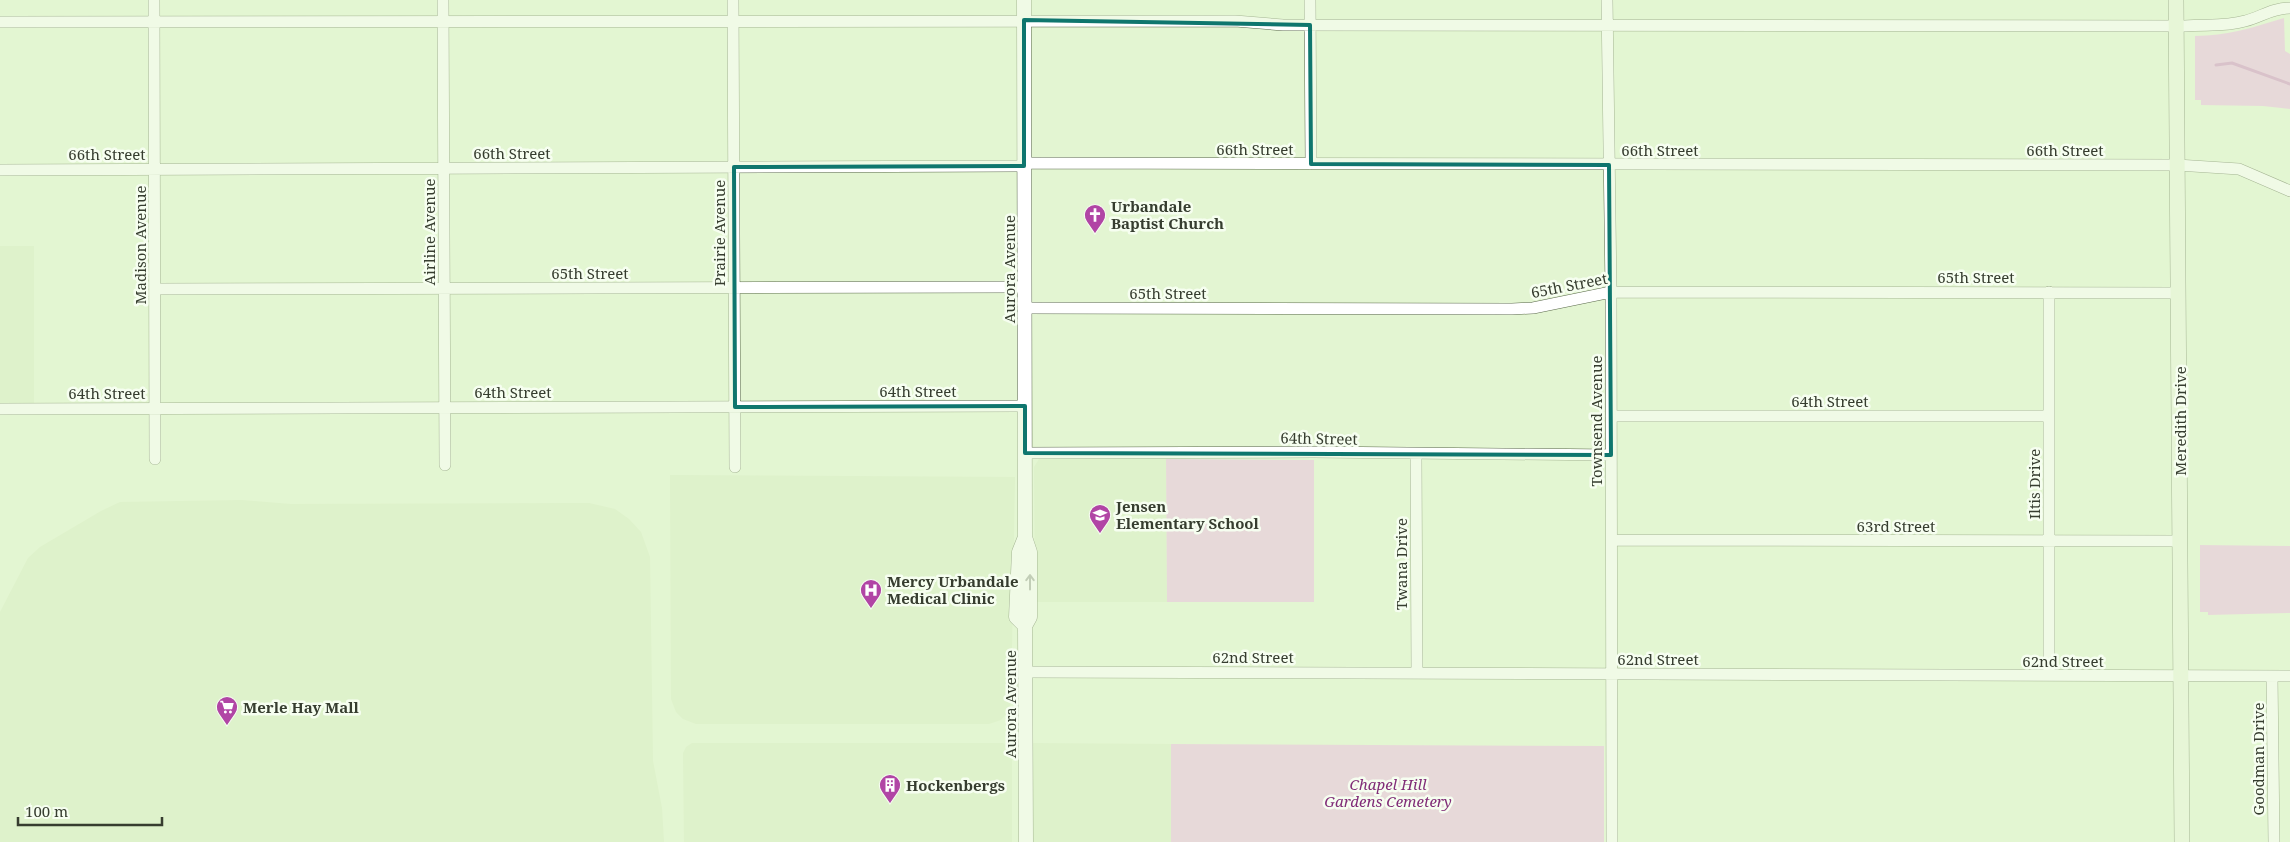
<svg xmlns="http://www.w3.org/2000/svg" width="2290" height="842" viewBox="0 0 2290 842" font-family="'Noto Serif',serif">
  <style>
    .built { fill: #d7edc3 }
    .green { fill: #ecb7e3 }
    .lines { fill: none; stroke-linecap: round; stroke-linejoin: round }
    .stream { stroke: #cc84c1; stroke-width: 3 }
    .minor-casing { stroke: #5a694b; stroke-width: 12 }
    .tertiary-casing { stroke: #5a694b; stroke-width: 15 }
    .secondary-casing { stroke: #5a694b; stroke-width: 16 }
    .minor { stroke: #fff; stroke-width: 11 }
    .tertiary { stroke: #fff; stroke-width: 14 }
    .secondary { stroke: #eaf5de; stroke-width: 15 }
    .oneway { stroke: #9a9e97 }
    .marked { fill: none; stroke: #0f766e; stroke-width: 4; stroke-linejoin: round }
    .labels { text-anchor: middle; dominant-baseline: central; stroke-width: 5; stroke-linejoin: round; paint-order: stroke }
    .street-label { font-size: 15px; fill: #363d2f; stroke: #f6fef0 }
    .poi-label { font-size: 15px; font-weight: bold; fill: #363d2f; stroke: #f6fef0; text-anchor: start }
    .park-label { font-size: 15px; font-style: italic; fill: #812d78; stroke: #f6fef0 }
  </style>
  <rect width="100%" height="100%" fill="#e3f5d2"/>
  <path class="built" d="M0,246h34v158h-34z
    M1039,459h127l1,143h-132l-1,-135z
    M670,475l345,2 -4,226 -4,10 -6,7 -12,4h-293l-13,-5 -7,-7 -5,-13z
    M242,500l49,4 298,-1 26,6 14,10 12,13 9,25 3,204 9,47 2,34h-664v-230l28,-54 12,-11 61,-36 19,-9z
    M692,743h311l7,6 2,6v87h-328l-1,-89 3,-6z
    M1026,743l146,1v98h-146z"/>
  <path class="green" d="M2284,18l1,33 5,3v55l-27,-3 -62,-1v-5h-6v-64c31,0 60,-9 89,-18z
    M1166,459l148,1v142h-147z
    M2200,545l90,1v67l-82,2v-3h-8z
    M1171,744l433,2v96h-433z"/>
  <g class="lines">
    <path class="stream" d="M2216,65l16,-2 58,21"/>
    <g class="minor-casing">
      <path id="minor" d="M154,0l1,459
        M443,0l2,465
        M733,0l2,467
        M1310,0l1,164
        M1607,0l4,292 1,550
        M0,22l1235,-1 48,4 902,1c20,-2 40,1 60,-5 16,-4 27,-13 45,-13
        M1024,163l1153,2 62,4 51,22
        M0,170l1024,-4
        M155,289l870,-2
        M2049,292v383
        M1025,308l487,1 21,-1 78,-16 567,1
        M0,409l1025,-3
        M1611,416h438
        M1025,453l289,-1 297,3
        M1416,455l1,217
        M1612,540l569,1
        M1026,672l1264,4
        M2272,676l2,166"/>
    </g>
    <g class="tertiary-casing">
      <path id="tertiary" d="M1024,0l1,537 5,15v65l-5,9 1,216
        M1025,537l-6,15 -3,65 9,9"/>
    </g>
    <g class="secondary-casing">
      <path id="secondary" d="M2176,0l6,842"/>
    </g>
    <use href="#minor" class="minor"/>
    <use href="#tertiary" class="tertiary"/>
    <use href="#secondary" class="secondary"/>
  </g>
  <defs><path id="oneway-shaft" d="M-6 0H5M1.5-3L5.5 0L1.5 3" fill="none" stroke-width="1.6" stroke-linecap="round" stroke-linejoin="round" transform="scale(1.25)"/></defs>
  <use class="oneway" href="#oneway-shaft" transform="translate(1030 582) rotate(-90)"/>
  <path d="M0 0H2290V842H0ZM1024,20l286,5 1,139 298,1 2,290 -586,-2v-47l-290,1 -1,-240 290,-1z" fill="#e3f5d2" fill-opacity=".55" fill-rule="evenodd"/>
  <path class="marked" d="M1024,20l286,5 1,139 298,1 2,290 -586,-2v-47l-290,1 -1,-240 290,-1z"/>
  <defs>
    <g id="church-pin" transform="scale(1.125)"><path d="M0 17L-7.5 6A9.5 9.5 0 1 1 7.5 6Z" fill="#b145a5" stroke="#f6fef0"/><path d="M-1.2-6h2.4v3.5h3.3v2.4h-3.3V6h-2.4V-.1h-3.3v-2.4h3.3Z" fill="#fff"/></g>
    <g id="school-pin" transform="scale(1.125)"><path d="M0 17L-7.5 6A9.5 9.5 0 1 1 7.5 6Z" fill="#b145a5" stroke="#f6fef0"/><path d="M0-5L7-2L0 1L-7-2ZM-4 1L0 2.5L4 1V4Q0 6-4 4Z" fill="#fff"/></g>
    <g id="hospital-pin" transform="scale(1.125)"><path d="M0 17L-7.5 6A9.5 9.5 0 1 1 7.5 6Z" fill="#b145a5" stroke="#f6fef0"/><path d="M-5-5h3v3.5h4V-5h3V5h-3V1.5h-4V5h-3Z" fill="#fff"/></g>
    <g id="supermarket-pin" transform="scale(1.125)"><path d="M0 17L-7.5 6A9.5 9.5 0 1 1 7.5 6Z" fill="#b145a5" stroke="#f6fef0"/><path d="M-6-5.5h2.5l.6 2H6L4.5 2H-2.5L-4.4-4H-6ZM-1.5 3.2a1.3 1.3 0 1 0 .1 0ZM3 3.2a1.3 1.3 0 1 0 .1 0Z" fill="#fff"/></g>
    <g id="building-pin" transform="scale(1.125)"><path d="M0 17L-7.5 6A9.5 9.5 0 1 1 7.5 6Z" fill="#b145a5" stroke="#f6fef0"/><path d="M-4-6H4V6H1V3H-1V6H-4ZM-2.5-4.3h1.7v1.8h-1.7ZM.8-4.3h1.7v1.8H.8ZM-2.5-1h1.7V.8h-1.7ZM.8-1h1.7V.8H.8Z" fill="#fff"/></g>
  </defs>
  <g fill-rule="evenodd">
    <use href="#church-pin" x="1095" y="215"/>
    <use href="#school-pin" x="1100" y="515"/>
    <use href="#hospital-pin" x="871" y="590"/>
    <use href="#supermarket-pin" x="227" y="707"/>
    <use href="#building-pin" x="890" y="785"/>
  </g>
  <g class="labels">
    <g class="street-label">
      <text x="1255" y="149">66th Street</text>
      <text x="1660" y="150">66th Street</text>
      <text x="2065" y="150">66th Street</text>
      <text x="512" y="153">66th Street</text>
      <text x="107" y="154">66th Street</text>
      <text transform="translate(429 232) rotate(-90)">Airline Avenue</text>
      <text transform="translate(719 233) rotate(-90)">Prairie Avenue</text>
      <text transform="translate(140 245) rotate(-90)">Madison Avenue</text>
      <text transform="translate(1009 269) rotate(-90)">Aurora Avenue</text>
      <text x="590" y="273">65th Street</text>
      <text x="1976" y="277">65th Street</text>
      <text transform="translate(1569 285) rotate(-11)">65th Street</text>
      <text x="1168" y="293">65th Street</text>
      <text x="918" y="391">64th Street</text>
      <text x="513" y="392">64th Street</text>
      <text x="107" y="393">64th Street</text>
      <text x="1830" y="401">64th Street</text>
      <text transform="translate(1596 421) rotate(-90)">Townsend Avenue</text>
      <text transform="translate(2180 421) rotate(-90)">Meredith Drive</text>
      <text transform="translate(1319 438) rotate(1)">64th Street</text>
      <text transform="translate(2034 484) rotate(-90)">Iltis Drive</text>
      <text x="1896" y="526">63rd Street</text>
      <text transform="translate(1401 564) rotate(-90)">Twana Drive</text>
      <text x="1253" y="657">62nd Street</text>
      <text x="1658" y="659">62nd Street</text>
      <text x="2063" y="661">62nd Street</text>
      <text transform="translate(1010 704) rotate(-90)">Aurora Avenue</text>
      <text transform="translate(2258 759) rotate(-90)">Goodman Drive</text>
    </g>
    <g class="poi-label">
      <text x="1111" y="206">Urbandale<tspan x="1111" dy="17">Baptist Church</tspan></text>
      <text x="1116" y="506">Jensen<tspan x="1116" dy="17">Elementary School</tspan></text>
      <text x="887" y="581">Mercy Urbandale<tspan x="887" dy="17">Medical Clinic</tspan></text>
      <text x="243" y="707">Merle Hay Mall</text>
      <text x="906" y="785">Hockenbergs</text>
    </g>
    <g class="park-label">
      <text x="1388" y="784">Chapel Hill<tspan x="1388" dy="17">Gardens Cemetery</tspan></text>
    </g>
  </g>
  <path d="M18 817v8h144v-8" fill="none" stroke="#363d2f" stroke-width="2.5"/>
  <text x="25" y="817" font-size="15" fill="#363d2f" stroke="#f6fef0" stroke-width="4" paint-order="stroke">100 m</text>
</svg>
